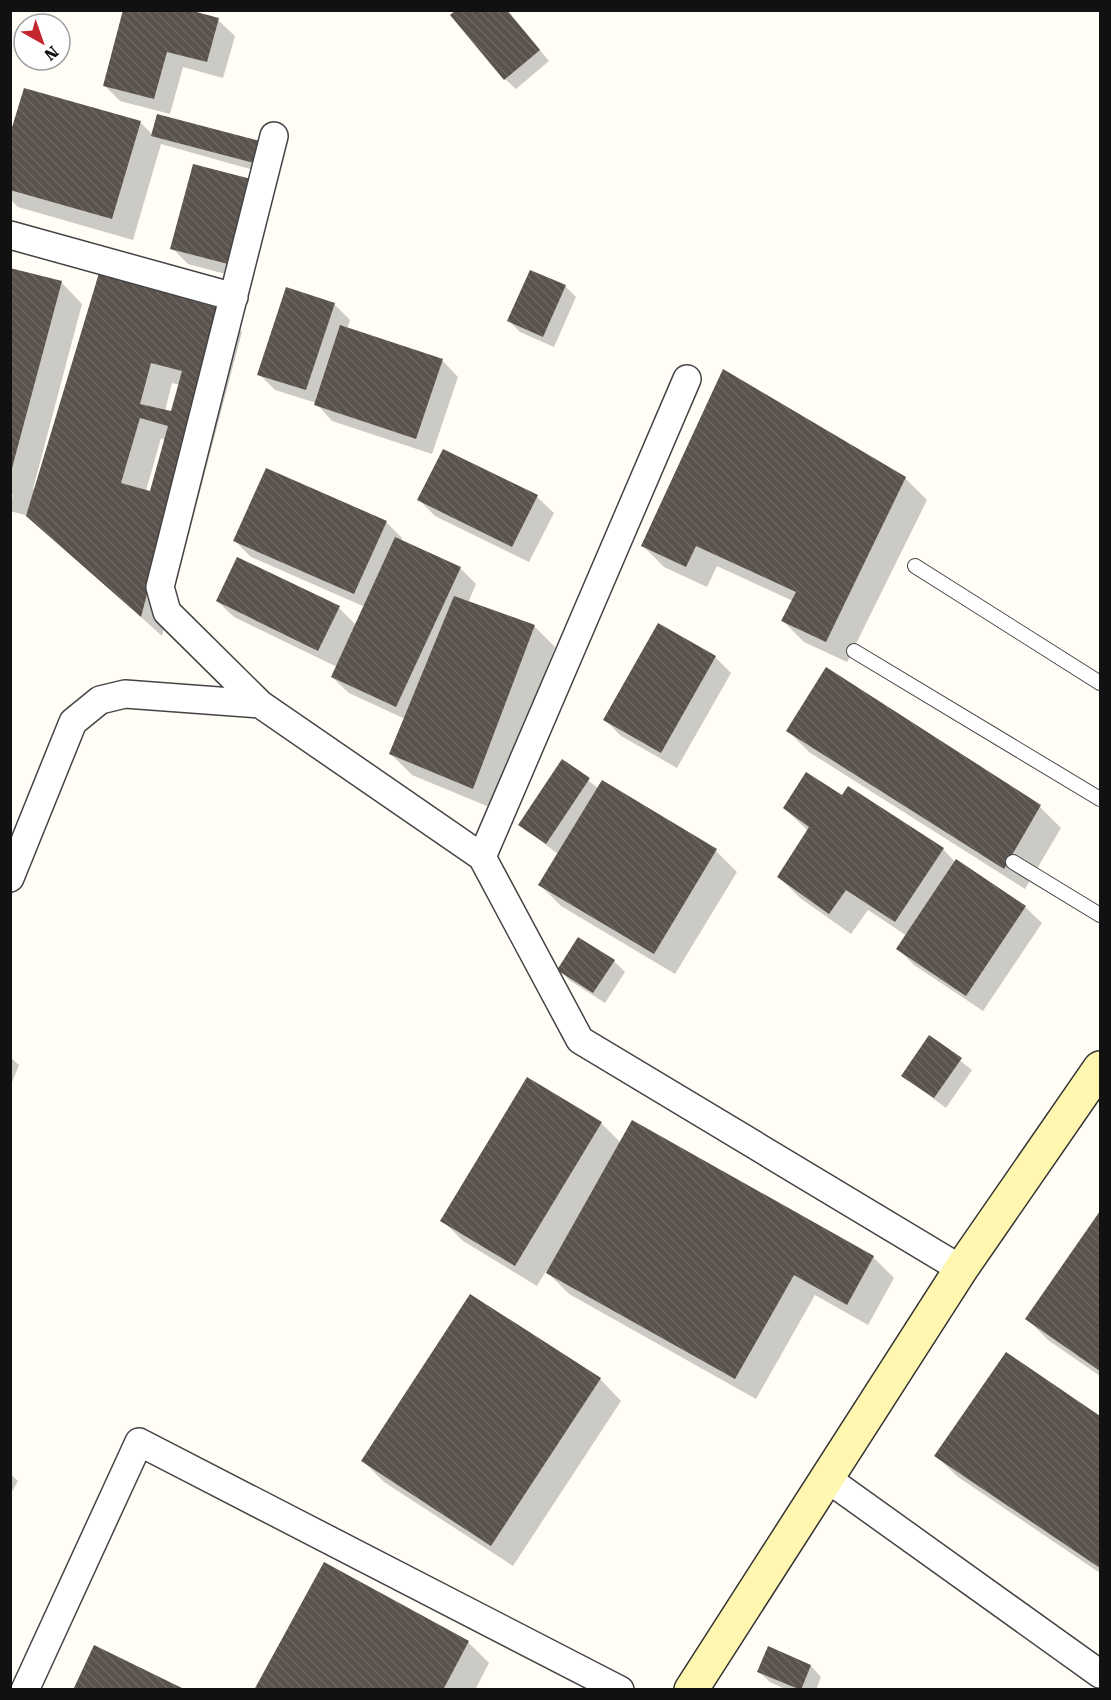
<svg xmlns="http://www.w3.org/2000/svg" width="1111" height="1700" viewBox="0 0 1111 1700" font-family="'Roboto Serif',serif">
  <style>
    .shadow { fill: #0003; fill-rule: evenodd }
    .building { fill: url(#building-back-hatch); fill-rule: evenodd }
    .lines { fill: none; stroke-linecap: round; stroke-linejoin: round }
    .lane-casing { stroke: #444; stroke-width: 16 }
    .street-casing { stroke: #444; stroke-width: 30 }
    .secondary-casing { stroke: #333; stroke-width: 36 }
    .lane { stroke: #fff; stroke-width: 14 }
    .street { stroke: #fff; stroke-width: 27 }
    .secondary { stroke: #fff6b0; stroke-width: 33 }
  </style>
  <defs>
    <pattern id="building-back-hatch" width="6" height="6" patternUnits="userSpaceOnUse" patternTransform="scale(1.5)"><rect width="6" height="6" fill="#5a524d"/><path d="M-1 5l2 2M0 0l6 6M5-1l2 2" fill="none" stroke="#6d6662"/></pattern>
  </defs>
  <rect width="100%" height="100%" fill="#fffdf5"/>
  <path class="shadow" d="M506,10l43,51 -33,28 -11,-10z
    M218,20l17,16 -12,42 -40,-11 -13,47 -50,-13 -16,-16z
    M140,122l13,13 106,7 5,31 -103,-29 -28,96 -115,-33 -8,-8v-60z
    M254,181l-6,99 -60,-16 -16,-16z
    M10,269l51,13 21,22 -49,185 3,1 64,-215 120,35 22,22 -80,304 -134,-120 -18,-5 3,-16h-3zM172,383l8,2 -7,28 -8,-2zM161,438l4,2 -14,53 -5,-2z
    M565,286l11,11 -22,50 -34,-15 -11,-11z
    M334,304l16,16 -3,9 95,31 16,17 -26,77 -100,-33 -16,-18 -41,-13 -16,-16z
    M723,371l183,108 21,21 -80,162 -43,-20 -21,-21 10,-20 -76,-35 -10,21 -43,-20 -21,-21z
    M444,451l93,46 17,16 -25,49 -94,-46 -16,-16z
    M386,522l16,16 -1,3 59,27 16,16 -8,19 66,23 21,21 -61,162 -82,-34 -21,-21 14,-35 -56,-26 -17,-16 5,-10 -103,-50 -17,-16 122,7 17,17 9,-18 -114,-50 -16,-16z
    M715,657l16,16 -54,95 -56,-32 -16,-16z
    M827,669l213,138 21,21 -36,61 -216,-137 -21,-21z
    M562,761l36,27 4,-6 114,69 21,21 -62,102 -114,-68 -21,-21 18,-31 -38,-29z
    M842,797l101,52 12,13 70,45 17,16 -59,88 -69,-46 -16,-16 9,-13 -39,-26 -17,24 -51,-36 -21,-21 29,-46 -24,-23z
    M579,939l35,22 11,11 -20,31 -36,-23 -10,-11z
    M930,1037l42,33 -26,38 -43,-32z
    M10,1057l9,8 -9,22z
    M601,1123l20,20 252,114 21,21 -26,47 -53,-30 -59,104 -187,-105 -23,-23 -9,15 -74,-45 -21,-21z
    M1100,1213v163l-52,-36 -21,-21z
    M1006,1354l94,64v155l-142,-96 -22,-21z
    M600,1379l21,22 -108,165 -129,-84 -21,-21z
    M10,1474l8,7 -8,14z
    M468,1642l21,21 -14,27h-219z
    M811,1666l10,11 -5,13h-29l-17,-8 -11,-10z"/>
  <path class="building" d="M123,10h66l30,8 -12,44 -40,-10 -13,47 -51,-13z
    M456,10h51l33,40 -36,30 -54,-65z
    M24,88l117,33 -29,98 -102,-29v-56z
    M157,114l103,27 -6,22 -103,-27z
    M193,164l62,16 -23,85 -62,-16z
    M10,268l52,13 -51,191h-1z
    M530,270l36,15 -23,52 -36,-16z
    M99,273l122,36 -80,308 -115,-101zM151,363l31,8 -11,40 -31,-7zM140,418l28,8 -18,65 -29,-8z
    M286,287l49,16 -29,87 -49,-15z
    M340,325l103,34 -27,80 -102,-34z
    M723,369l183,108 -80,165 -45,-21 15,-29 -100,-46 -10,21 -45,-21z
    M443,449l95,46 -26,52 -95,-47z
    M266,468l121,53 -33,73 -121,-53z
    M395,537l66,30 -65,140 -65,-30z
    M237,557l103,49 -22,45 -102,-50z
    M454,596l81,29 -62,164 -84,-35z
    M658,623l58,33 -55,97 -58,-33z
    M826,667l215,138 -37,64 -218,-138z
    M562,759l28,19 -44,66 -28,-19z
    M806,772l36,23 6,-9 96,62 -49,74 -49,-32 -17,24 -52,-37 32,-50 -26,-19z
    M602,780l115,69 -63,105 -116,-69z
    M956,859l70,47 -60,90 -70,-47z
    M578,937l37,23 -22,33 -36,-23z
    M929,1035l33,23 -28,40 -33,-22z
    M527,1077l75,45 -87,144 -75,-45z
    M632,1120l242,136 -27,49 -53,-30 -59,104 -189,-106z
    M1100,1211v160l-75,-52z
    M470,1294l131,84 -110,168 -130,-85z
    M1006,1352l94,64v152l-166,-112z
    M324,1562l145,79 -26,49h-189z
    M94,1645l92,45h-113z
    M768,1646l43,19 -10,25 -44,-18z"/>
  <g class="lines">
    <g class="lane-casing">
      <path id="lane" d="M915,566l185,117
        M854,651l246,148
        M1013,862l87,53"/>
    </g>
    <g class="street-casing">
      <path id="street" d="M274,136l-114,451 7,25 93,92 222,153 98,183 381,229
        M10,235l224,62
        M482,857l205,-478
        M10,878l63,-156 27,-22 25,-6 135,10
        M825,1477l275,197
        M25,1690l114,-248 481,248"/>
    </g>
    <g class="secondary-casing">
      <path id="secondary" d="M691,1690l270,-421 139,-201"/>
    </g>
    <use href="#lane" class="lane"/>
    <use href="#street" class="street"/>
    <use href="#secondary" class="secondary"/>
  </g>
  <rect width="1111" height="1700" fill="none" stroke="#111111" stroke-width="24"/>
  <g transform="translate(42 42) rotate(140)"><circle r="28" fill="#ffffff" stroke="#a0a0a0" stroke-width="1.5"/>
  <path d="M0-4.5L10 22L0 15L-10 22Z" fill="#c4262e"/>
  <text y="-9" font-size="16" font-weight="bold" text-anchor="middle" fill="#111111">N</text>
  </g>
</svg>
